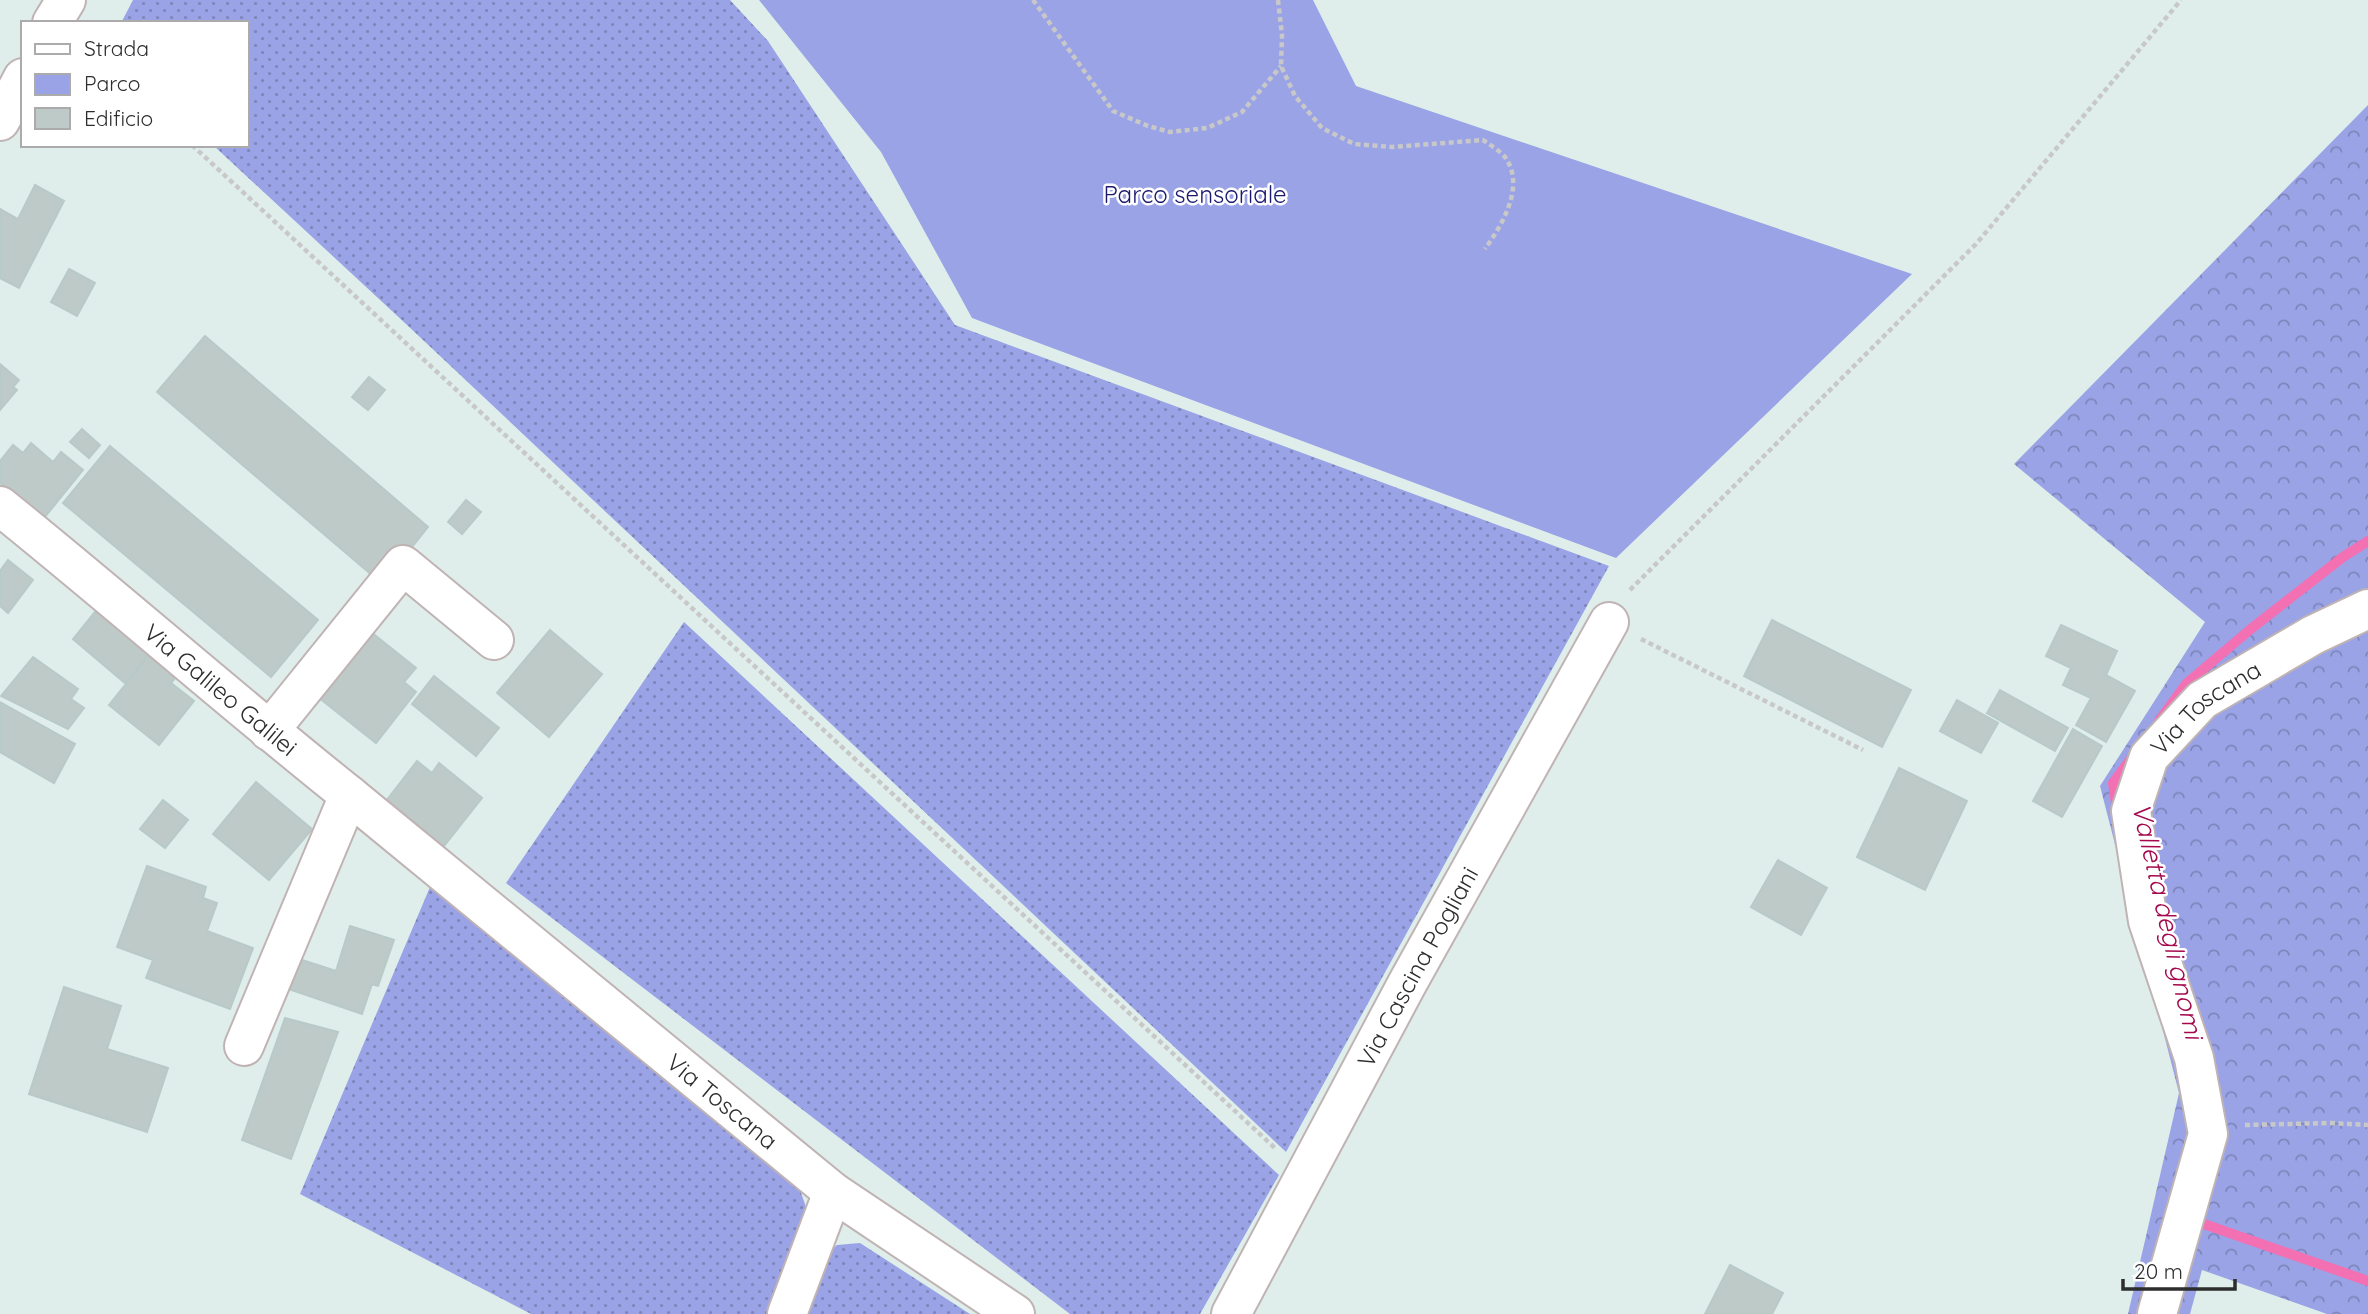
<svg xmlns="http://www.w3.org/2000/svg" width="2368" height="1314" viewBox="0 0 2368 1314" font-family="Quicksand,sans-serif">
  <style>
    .grass { fill: url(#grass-dots) }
    .forest { fill: url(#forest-crowns) }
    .park { fill: #9aa3e6 }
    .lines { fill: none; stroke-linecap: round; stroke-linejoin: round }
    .stream { stroke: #f370b3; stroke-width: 10 }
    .building { fill: #becac8; stroke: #b8cac8; stroke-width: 2 }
    .minor-casing { stroke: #c0b3b3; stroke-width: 42 }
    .path { stroke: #c8c8c8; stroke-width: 4.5; stroke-dasharray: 5 3.5; stroke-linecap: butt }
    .minor { stroke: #fff; stroke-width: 38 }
    .labels { text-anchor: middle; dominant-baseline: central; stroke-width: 5; stroke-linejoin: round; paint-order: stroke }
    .park-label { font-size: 24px; fill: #1a196e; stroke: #fff }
    .street-label { font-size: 24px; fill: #2d2d2d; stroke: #fff }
    .water-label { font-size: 26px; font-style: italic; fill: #a4094d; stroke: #fff }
  </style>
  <defs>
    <pattern id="grass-dots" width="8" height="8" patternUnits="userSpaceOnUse" patternTransform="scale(1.75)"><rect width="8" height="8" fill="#9aa3e6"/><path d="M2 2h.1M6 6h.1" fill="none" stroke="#7e85bb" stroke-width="1.8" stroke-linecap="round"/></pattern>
    <pattern id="forest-crowns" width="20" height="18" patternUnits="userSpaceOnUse" patternTransform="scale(1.75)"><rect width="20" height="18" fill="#9aa3e6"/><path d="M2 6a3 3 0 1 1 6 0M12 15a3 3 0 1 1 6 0" fill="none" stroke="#7e85bb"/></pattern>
  </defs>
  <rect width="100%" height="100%" fill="#dfeeeb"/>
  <path class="grass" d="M133,0h597l38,41 187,284 654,241 -323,586 -880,-828 -193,-179h34v-122h-126z
    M684,622l595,553 -79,139h-130l-564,-431z
    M433,880l359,287 14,40 -21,83 -11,24h-243l-231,-120z
    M860,1243l110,71h-173l19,-52 21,-17z"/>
  <path class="forest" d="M2368,105v1209h-41l-125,-44 -12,44h-62l51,-221 -79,-307 105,-164 -191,-158z"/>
  <path class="park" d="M759,0h554l43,86 556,188 -296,284 -644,-240 -91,-166z"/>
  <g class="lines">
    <path class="stream" d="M2159,721l28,-38 65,-55 91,-71 25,-16
      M2117,810l-4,-27 20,-27
      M2201,1223l167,58"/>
  </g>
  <path class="building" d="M35,185l29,16 -45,87 -19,-10v-69l18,10z
    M69,269l26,14 -18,33 -26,-14z
    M205,336l223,191 -24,30 -31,19 -216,-184z
    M0,364l19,16 -6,7 4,3 -17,20z
    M369,377l16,13 -17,20 -16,-13z
    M82,429l18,16 -11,13 -19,-16z
    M31,443l22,19 8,-10 22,18 -39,48 -44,-35v-22l13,-16 10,8z
    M110,446l208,174 -47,57 -208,-174z
    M466,500l15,12 -19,22 -14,-12z
    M8,560l25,20 -25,33 -8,-7v-35z
    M99,607l54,43 -28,33 -52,-44z
    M1772,620l139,70 -29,57 -138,-71z
    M2061,625l56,26 -11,24 29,16 -29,51 -30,-17 15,-27 -28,-13 8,-17 -25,-12z
    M550,630l52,44 -53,63 -52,-44z
    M371,632l45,36 -12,14 12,10 -40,51 -58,-46z
    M149,655l27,22 -5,6 23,18 -35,44 -50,-40z
    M33,657l45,32 -7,10 13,9 -16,21 -67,-33z
    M434,676l65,52 -23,28 -64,-52z
    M2000,690l68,38 -13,23 -68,-38z
    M1957,700l41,23 -17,30 -41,-22z
    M0,702l75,42 -21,39 -54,-31z
    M2073,729l29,17 -40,71 -29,-16z
    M417,761l15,12 7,-10 43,35 -38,48 -58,-45z
    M1899,768l68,33 -42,89 -68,-33z
    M256,782l56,47 -43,51 -56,-46z
    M163,800l25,20 -23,28 -25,-19z
    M1778,860l49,28 -26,47 -50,-28z
    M147,866l59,21 -3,11 14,5 -10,28 46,17 -23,61 -84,-31 7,-18 -36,-13z
    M350,926l44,14 -16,46 -6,-2 -10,30 -76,-26 10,-30 40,13z
    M64,987l57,19 -14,43 61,19 -21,64 -118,-38z
    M285,1018l53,14 -47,127 -49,-19z
    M1730,1265l53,28 -11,21h-67z"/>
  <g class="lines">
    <g class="minor-casing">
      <g id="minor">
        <path d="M52,23l14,-23"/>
        <path d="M0,121l23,-43"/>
        <path id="s1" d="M0,506c118,95 231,195 349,289l484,397 182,122"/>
        <path d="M269,731l134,-166 91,75"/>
        <path d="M244,1046l105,-251"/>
        <path d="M787,1314l46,-122"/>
        <path id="s2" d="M1231,1314l177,-332 201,-360"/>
        <path id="s3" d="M2157,1314l51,-180 -14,-76 -46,-137 -17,-110 18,-54 53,-57 111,-65 55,-26"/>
      </g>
    </g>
    <path class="path" d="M1033,0l80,111 35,15 22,6 37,-4 35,-16 39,-46
      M1278,0l4,35 -1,31 14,30 27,32 32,16 38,3 91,-7c7,5 17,11 22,17 21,29 -3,68 -20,92
      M192,145l1084,1004
      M1630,590l346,-346 205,-244
      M1641,639l222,111
      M2245,1125l86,-2 37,2"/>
    <use href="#minor" class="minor"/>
  </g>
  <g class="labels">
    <g class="park-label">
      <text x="1195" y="194">Parco sensoriale</text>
    </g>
    <g class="street-label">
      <text stroke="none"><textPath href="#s1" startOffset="287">Via Galileo Galilei</textPath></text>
      <text stroke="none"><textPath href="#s3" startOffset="653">Via Toscana</textPath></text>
      <text stroke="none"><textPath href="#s2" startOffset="394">Via Cascina Pogliani</textPath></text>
      <text stroke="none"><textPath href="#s1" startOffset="936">Via Toscana</textPath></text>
    </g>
    <g class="water-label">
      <text transform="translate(2168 921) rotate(77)">Valletta degli gnomi</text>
    </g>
  </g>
  <rect x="21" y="21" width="228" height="126" fill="#ffffff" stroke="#ababab" stroke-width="2"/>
  <rect x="35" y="44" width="35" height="10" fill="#ffffff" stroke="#ababab" stroke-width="2"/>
  <text x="84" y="56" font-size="21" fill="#2d2d2d">Strada</text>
  <rect x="35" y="74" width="35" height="21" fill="#9aa3e6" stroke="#ababab" stroke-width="2"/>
  <text x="84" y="91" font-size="21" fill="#2d2d2d">Parco</text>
  <rect x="35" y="108" width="35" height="21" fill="#becac8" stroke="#ababab" stroke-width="2"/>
  <text x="84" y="126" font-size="21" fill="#2d2d2d">Edificio</text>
  <path d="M2123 1279v10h112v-10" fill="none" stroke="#2d2d2d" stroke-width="3.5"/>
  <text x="2134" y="1279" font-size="21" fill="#2d2d2d" stroke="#ffffff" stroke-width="5" paint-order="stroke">20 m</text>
</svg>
